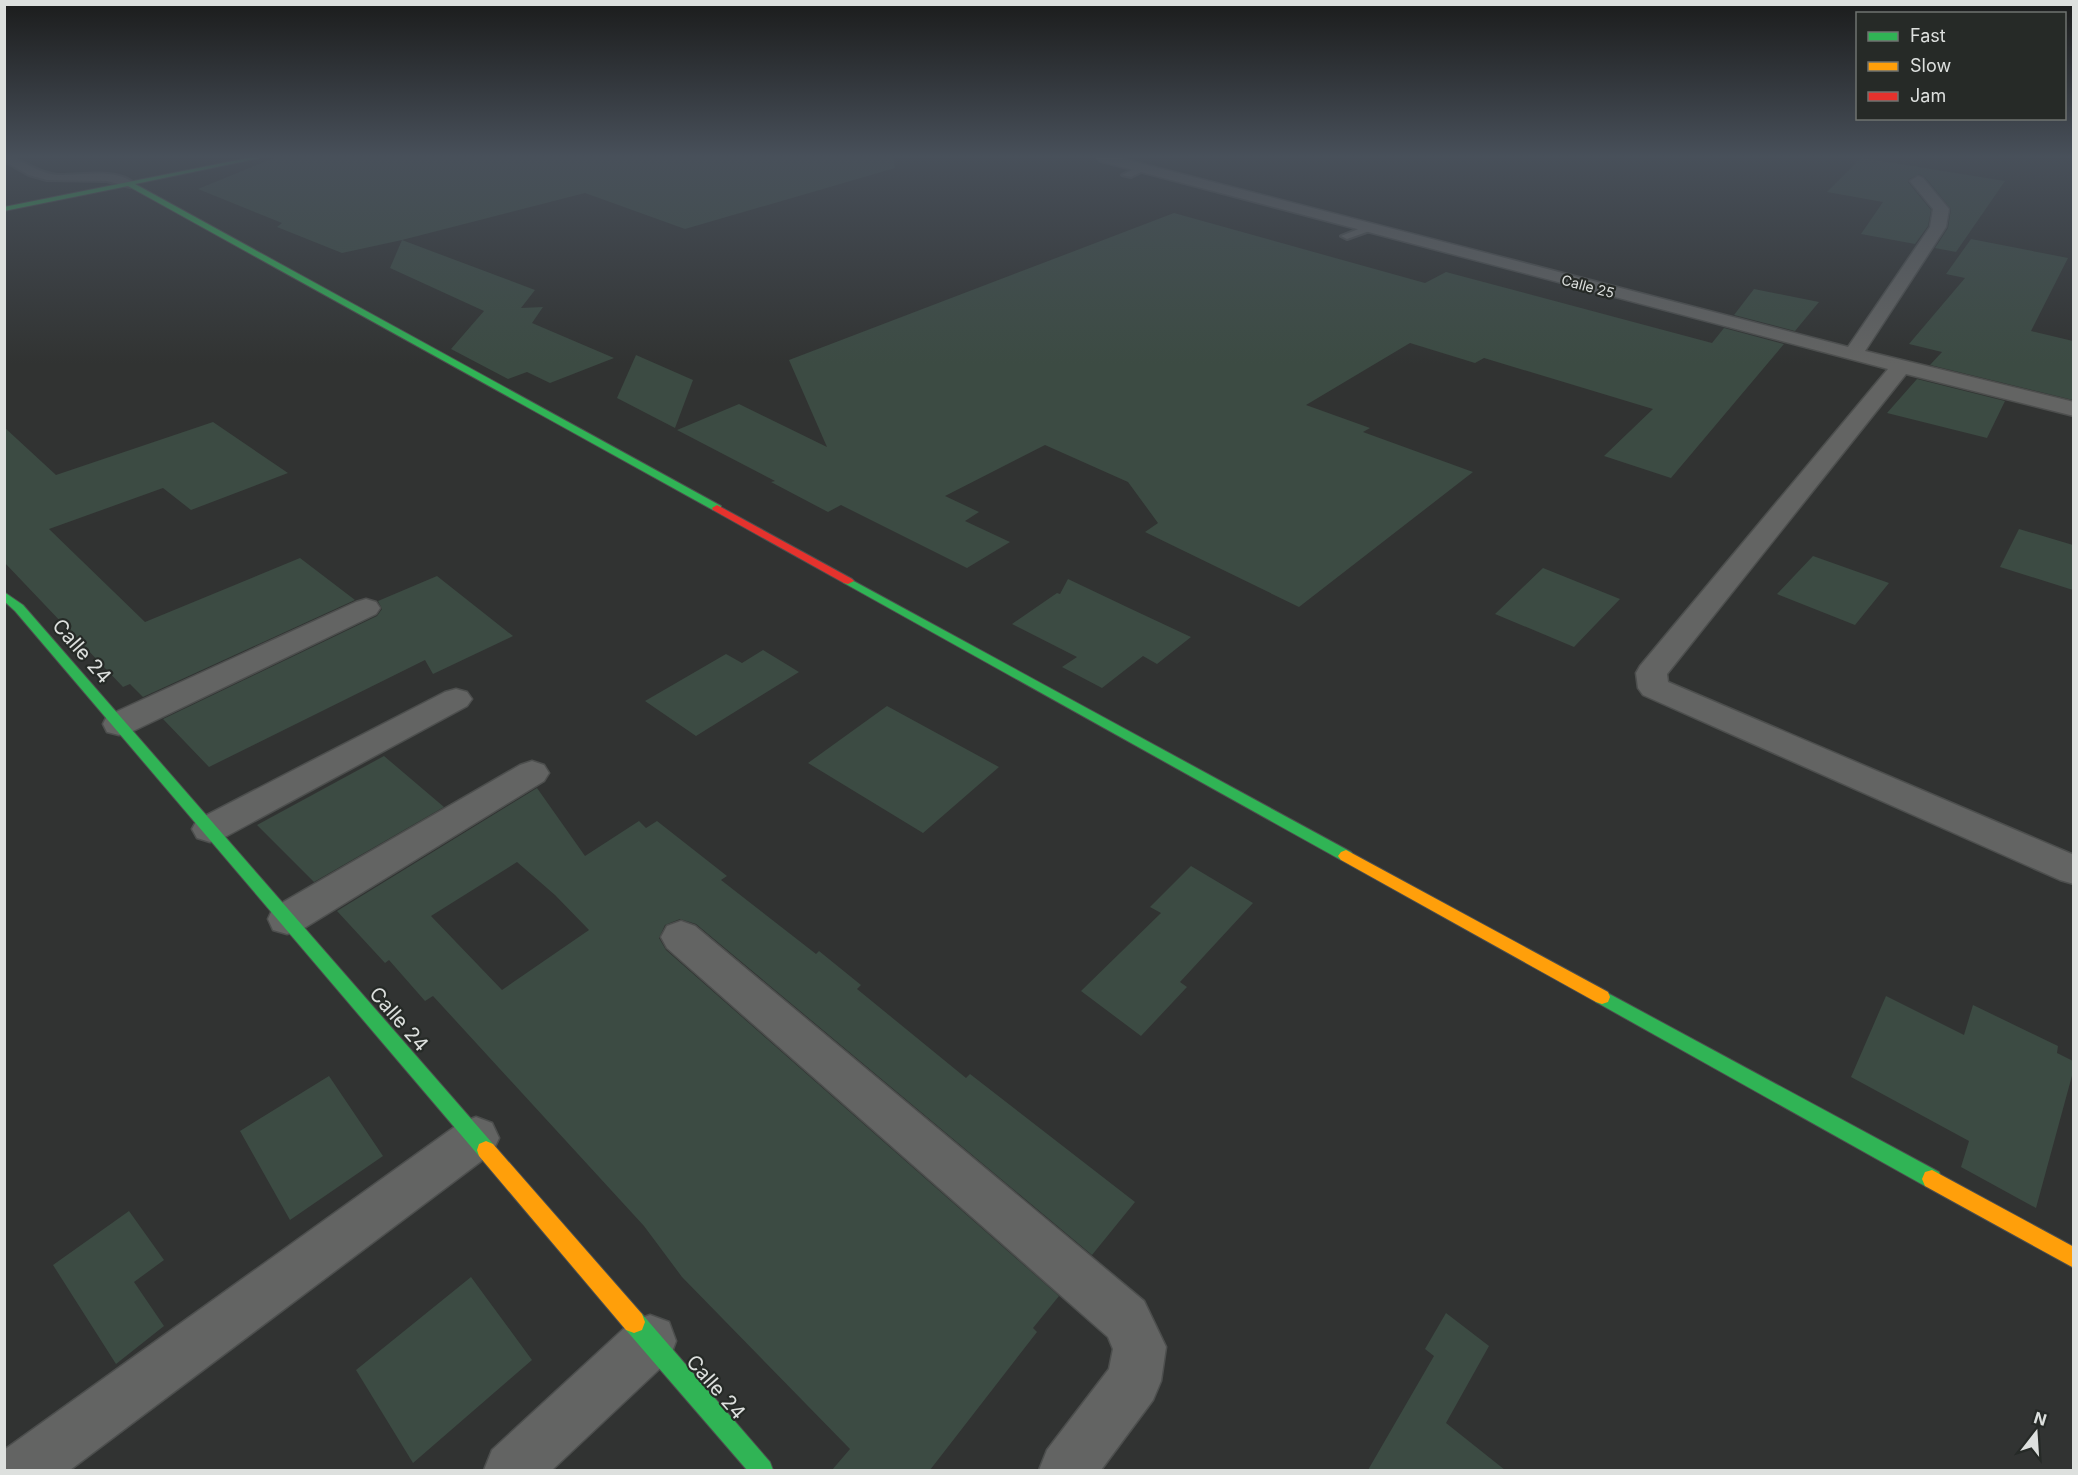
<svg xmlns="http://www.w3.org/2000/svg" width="2078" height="1475" viewBox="0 0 2078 1475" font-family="Inter,sans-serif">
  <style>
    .building { fill: #3c4b43; fill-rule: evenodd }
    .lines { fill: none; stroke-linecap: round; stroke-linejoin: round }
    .lane-casing { stroke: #4d4f4e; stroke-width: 4 }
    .street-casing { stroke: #4d4f4e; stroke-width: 3 }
    .fast-casing { stroke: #4d4f4e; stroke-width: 2 }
    .slow-casing { stroke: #4d4f4e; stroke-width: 2 }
    .jam-casing { stroke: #4d4f4e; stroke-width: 2 }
    .lane { fill: #636463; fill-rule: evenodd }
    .street { fill: #636463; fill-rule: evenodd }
    .fast { fill: #30b455; fill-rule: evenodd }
    .slow { fill: #ff9f0a; fill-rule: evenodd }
    .jam { fill: #e5322d; fill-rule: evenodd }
    .labels { text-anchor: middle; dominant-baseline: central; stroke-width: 4.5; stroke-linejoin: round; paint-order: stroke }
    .far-street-label { font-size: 14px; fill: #dde0de; stroke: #262a27 }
    .near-street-label { font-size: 20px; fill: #dde0de; stroke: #262a27 }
  </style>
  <rect width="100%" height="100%" fill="#313332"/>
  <path class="building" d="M274,158h619l2,10 -210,61 -100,-36 -183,47 133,50 -14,18 22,-1 -11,16 82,35 -64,25 -23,-11 -19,7 -57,-30 33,-38 -94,-43 12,-28 -60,13 -65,-26 5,-4 -84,-34z
    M1861,158h2l142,23 -49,71 -21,-4 13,-20 3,-19 -26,-32 -6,-3 -10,5 -1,3 23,28 -3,16 -13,18 -54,-10 22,-32 -56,-10z
    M1174,213l251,70 21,-11 266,71 12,-15 60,16 -113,134 -67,-22 49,-47 -169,-51 -9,5 -65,-20 -104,62 64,23 -7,4 110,40 -174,135 -154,-75 13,-9 -30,-41 -83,-37 -100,51 34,16 -14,9 45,21 -43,26 -126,-63 -13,7 -57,-30 4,-1 -98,-51 62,-26 88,43 -38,-87z
    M1971,239l97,19 -37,73 42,10v59l-143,-35 12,-13 -33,-8 56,-66 -19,-4z
    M1754,289l65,13 -24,29 -61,-16z
    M636,355l57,25 -18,48 -58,-30z
    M1917,379l88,22 -18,37 -100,-25z
    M213,422l75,51 -97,37 -28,-22 -114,41 96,93 155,-64 55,42 -212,97 -13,-13 -7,3 -119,-125v-135l52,48z
    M2019,529l54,16v45l-73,-23z
    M1813,556l76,27 -34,42 -78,-31z
    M1543,568l77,31 -46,48 -79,-33z
    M437,576l76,60 -80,38 -8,-14 -216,107 -46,-48 214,-103 5,-7 -4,-8z
    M1068,579l61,29 62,29 -34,27 -14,-8 -41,32 -40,-21 15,-10 -65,-33 45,-31 3,1z
    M763,650l36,22 -103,64 -51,-35 81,-47 16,9z
    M887,706l112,61 -76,66 -115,-70z
    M384,756l60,51 -130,75 -57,-57z
    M537,788l48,68 54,-35 7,7 11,-7 70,55 -6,4 95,74 3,-3 42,34 -4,4 109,89 4,-4 165,128 -43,53 -396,-331 -16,-5 -15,6 -6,13 7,12 393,346 -26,32 4,4 -107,138h-98l18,-21 -168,-172 -38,-51 -211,-230 -8,5 -36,-41 -4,3 -48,-52zM517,862l38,33 34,35 -87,60 -71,-74z
    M1191,866l62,37 -73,79 7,5 -46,49 -60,-45 80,-78 -11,-6z
    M1886,996l78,39 9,-30 85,41 -1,7 16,8v11l-37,136 -75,-41 8,-26 -118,-64z
    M329,1076l54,80 -93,64 -50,-89z
    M129,1211l35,49 -30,22 30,44 -48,38 -63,-99z
    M471,1277l61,83 -119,103 -57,-93z
    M1446,1313l43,33 -43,77 59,47h-137l66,-114 -9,-7z"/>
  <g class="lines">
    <g class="lane-casing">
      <path id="lane" d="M4,158c19,0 32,15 53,17 24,1 58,-8 78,9l-5,3 -23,-6 -60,-1 -18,-5 -25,-14z
        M1140,166l9,2 -18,9 -9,-2z
        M1371,224l6,3 -2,2 -28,10 -6,-3z"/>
    </g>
    <g class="street-casing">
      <path id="street" d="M1097,158h23l728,189 82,-120 3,-18 -23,-28 8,-5 5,2 26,31 -3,18 -81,124 209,51v14l-168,-42 -239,300 1,8 406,173v29l-14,-4 -417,-185 -5,-7 -2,-15 4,-7 248,-297 -789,-208z
        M366,599l10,3 4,6 -4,6 -245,118 -12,3 -12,-3 -4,-8 4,-8 249,-114z
        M456,689l11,3 5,7 -5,7 -244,132 -13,4 -13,-4 -5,-9 5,-9 248,-128z
        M532,761l12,4 5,8 -5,8 -243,149 -14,4 -14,-4 -5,-11 5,-11 247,-143z
        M681,921l14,5 449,375 22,46 -5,34 -8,19 -52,70h-62l8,-20 62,-81 4,-20 -5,-12 -441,-389 -6,-11 6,-11z
        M476,1117l16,6 7,15 -7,15 -422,317h-66v-20l456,-327z
        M650,1315l19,7 7,19 -7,19 -117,110h-68l8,-20 139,-128z"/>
    </g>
    <g class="fast-casing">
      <path id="fast" d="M248,158h11l-124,26 586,322v4h-8l-585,-324 -124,25v-4z
        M848,578l503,274 3,4 -3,4h-10l-497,-277 -2,-2z
        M4,592l19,13 470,539 2,6 -2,6 -7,3 -7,-3 -464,-545 -11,-10z
        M1602,990l337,182 3,7 -3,7 -7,2 -7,-2 -329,-184 -2,-5 2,-5z
        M634,1311l8,3 128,148 3,8h-26l-121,-140 -3,-8 3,-8z"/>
    </g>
    <g class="slow-casing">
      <path id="slow" d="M1346,850l262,142 2,5 -2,5 -6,2 -6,-2 -255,-142 -3,-4 3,-4z
        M486,1141l7,3 149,170 3,8 -3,8 -8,3 -8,-3 -147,-174 -2,-6 2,-6z
        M1932,1170l142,77v21l-149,-82 -3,-7 3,-7z"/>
    </g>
    <g class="jam-casing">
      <path id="jam" d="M717,505l135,74 2,2 -6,3 -4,-1 -131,-73 -1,-2z"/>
    </g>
    <use href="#lane" class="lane"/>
    <use href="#street" class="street"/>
    <use href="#fast" class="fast"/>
    <use href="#slow" class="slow"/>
    <use href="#jam" class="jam"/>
  </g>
  <linearGradient id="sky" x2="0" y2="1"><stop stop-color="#1b1c1c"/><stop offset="0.43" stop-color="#48505a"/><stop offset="1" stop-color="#48505a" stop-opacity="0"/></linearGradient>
  <rect width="2078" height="364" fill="url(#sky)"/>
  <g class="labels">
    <g class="far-street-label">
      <text transform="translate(1588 286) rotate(15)">Calle 25</text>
    </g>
    <g class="near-street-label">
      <text transform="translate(82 651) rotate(49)">Calle 24</text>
      <text transform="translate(399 1019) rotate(49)">Calle 24</text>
      <text transform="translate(716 1387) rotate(49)">Calle 24</text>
    </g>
  </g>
  <rect width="2078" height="1475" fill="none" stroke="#dde0de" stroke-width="12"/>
  <rect x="1856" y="12" width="210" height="108" fill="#262a27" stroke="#6f7370" stroke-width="1.5"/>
  <rect x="1868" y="32" width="30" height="9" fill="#30b455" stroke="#6f7370" stroke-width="1.5"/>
  <text x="1910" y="42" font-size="18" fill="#dde0de">Fast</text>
  <rect x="1868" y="62" width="30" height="9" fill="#ff9f0a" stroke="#6f7370" stroke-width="1.5"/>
  <text x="1910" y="72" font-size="18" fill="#dde0de">Slow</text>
  <rect x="1868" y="92" width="30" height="9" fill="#e5322d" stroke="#6f7370" stroke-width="1.5"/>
  <text x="1910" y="102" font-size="18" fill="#dde0de">Jam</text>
  <g transform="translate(2036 1433) rotate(17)" stroke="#262a27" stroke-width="4.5" paint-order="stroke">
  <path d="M0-4.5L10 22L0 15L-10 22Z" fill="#dde0de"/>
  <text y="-9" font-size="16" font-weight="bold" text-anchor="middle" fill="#dde0de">N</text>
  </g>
</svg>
